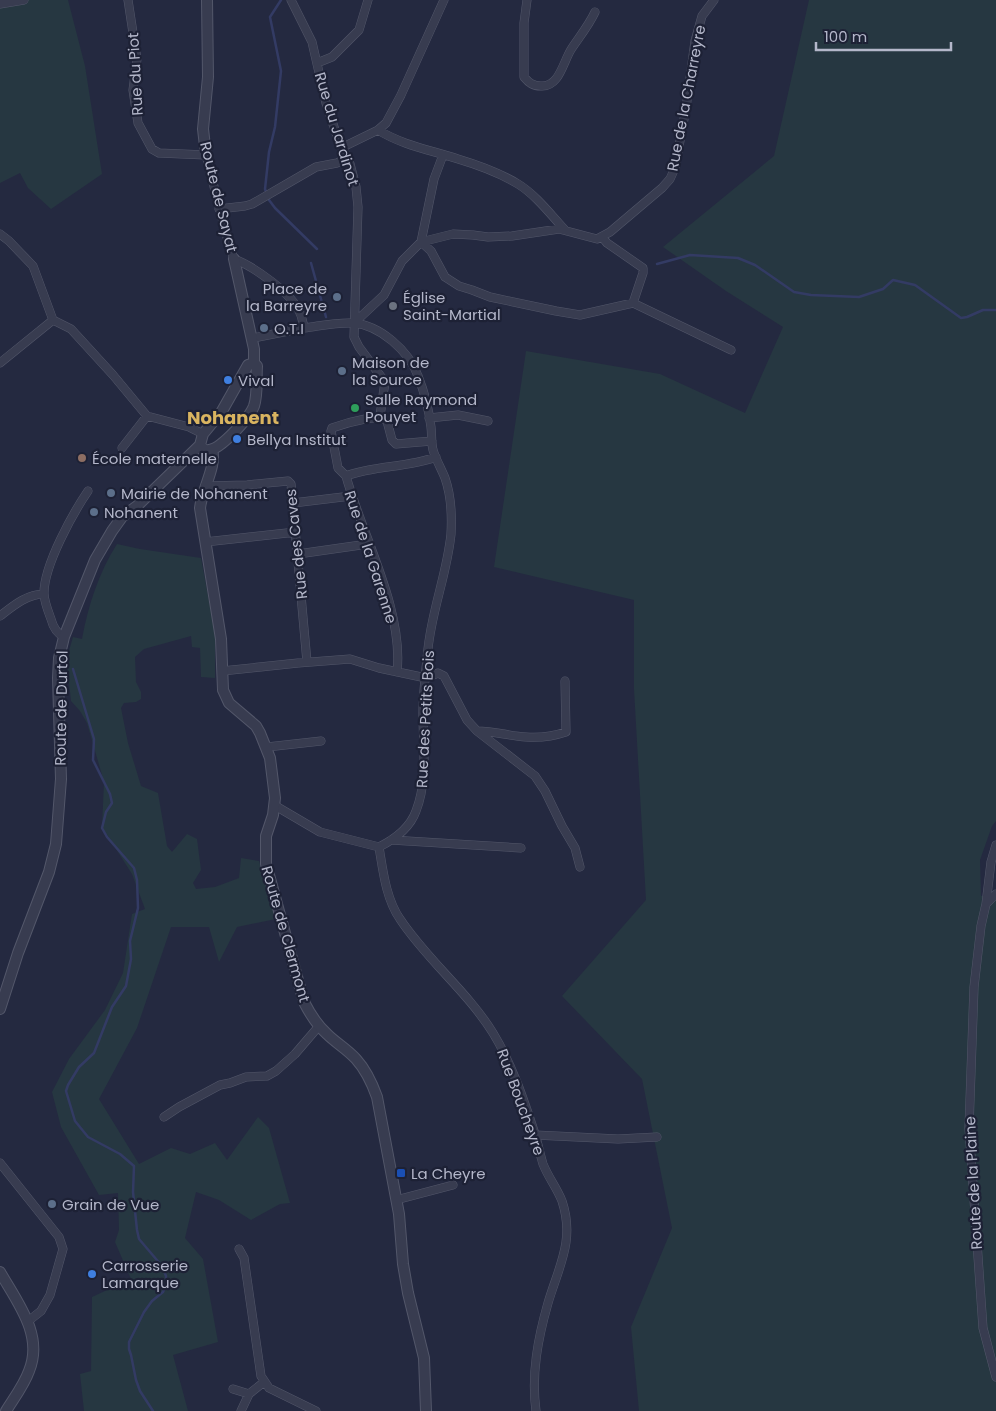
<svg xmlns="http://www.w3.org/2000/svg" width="996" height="1411" viewBox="0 0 996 1411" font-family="Poppins,sans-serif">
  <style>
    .green { fill: #263741 }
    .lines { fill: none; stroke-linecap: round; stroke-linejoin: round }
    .stream { stroke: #333b64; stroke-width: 2.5 }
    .minor-casing { stroke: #53576a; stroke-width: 9 }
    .tertiary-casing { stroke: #53576a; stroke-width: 12 }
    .minor { stroke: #383c50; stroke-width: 8 }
    .tertiary { stroke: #383c50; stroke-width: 10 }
    .service-dot { fill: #5c6f8a; stroke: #1d2135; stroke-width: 2 }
    .worship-dot { fill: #6b7280; stroke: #1d2135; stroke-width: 2 }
    .shop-dot { fill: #3f7fe0; stroke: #1d2135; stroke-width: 2 }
    .leisure-dot { fill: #2e9e5b; stroke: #1d2135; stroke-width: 2 }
    .education-dot { fill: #8d6e63; stroke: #1d2135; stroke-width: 2 }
    .transit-dot { fill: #1a4fb4; stroke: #1d2135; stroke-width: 2 }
    .labels { text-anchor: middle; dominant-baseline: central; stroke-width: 4.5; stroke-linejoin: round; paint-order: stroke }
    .street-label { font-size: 15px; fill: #b4b7ca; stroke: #1d2135 }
    .poi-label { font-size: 15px; fill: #b4b7ca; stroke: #1d2135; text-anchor: start }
    .quarter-label { font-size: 18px; font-weight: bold; fill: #d9b460; stroke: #1d2135 }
  </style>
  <rect width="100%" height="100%" fill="#242940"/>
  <path class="green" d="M28,0h40l17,66 17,108 -51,35 -23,-21 -8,-15 -20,10v-176l19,-2z
    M809,0h187v821l-4,5 -12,34 1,36 15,-2v517h-357l-8,-84 41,-99 -30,-149 -80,-83 84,-96 -12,-211v-89l-140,-33 32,-216 134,23 85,39 38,-86 -57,-36 -63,-44 111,-91z
    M117,544l23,5 61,9 14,75v45l-14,-1 -1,-29 -8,-1 -1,-11 -47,13 -9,8 1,25 5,10v7l-5,3 -12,1 -3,5 7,35 13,43 17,7 9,53 5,6 15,-18 10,5 4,31 -8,13 3,6 19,-2 24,-9 2,-20 18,3 17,58 -39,8 -18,35 -10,-35h-38l-34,101 -38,71 40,65 32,-16 19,6 25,-11 12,17 31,-43 11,11 21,75 -10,1 -29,16 -32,-20 -23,-8 -11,46 18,21 15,83 -45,13 15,56h-104l-4,-37 11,-3 1,-74 39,-18 -16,-37 4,-12 -1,-37 -19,2 -38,-68 -9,-35 17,-33 36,-49 18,-37 9,-59 13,-5 -13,-35 -30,-47 2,-45 -17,-59 -7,-12 -9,-10 -4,-36 1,-11 5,-17 9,2c6,-33 17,-67 35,-95z"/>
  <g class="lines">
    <path class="stream" d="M281,0l-11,17 11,54 -6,56 -6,25 -4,37 4,11 6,8 42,41
      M311,263l15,54
      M657,264l33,-9 48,3 17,7 39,27 17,3 48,2 24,-8 10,-9 22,5 46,33 6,-1 16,-7h13
      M73,669l21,70 -1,21 17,34 2,9 -6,9 -4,16 5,9 27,31 3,12 1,28 -8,33 1,18 -5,27 -14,21 -18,46 -15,14 -11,18 -2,6 9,30 13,16 32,17 14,12 -1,26 4,38 2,9 23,27 4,10v9l-3,7 -11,9 -8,11 -15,30v7l2,6 5,25 4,11 13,20"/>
    <g class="minor-casing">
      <path id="minor" d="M128,0l9,59 -4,31 5,33 14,26 7,4 47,2 20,79 8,25c19,7 59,35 66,54 2,4 3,10 4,15l-51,10
        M291,0l21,42 14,61 11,33 13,28 6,23 2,20 -4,130 5,10 26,35 -5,34c-5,3 -9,2 -15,3 -11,2 -22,5 -33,9l-1,3 7,37 8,8
        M527,0l-3,23v54c5,6 9,9 17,9 19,1 22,-25 31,-38 8,-12 17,-23 23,-36
        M0,4l24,-4
        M317,63l15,-6 27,-27 9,-30
        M378,130c24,15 52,20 80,29 20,6 42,14 60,25 18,11 33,31 47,46
        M343,147l35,-17 8,-7 15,-28 43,-95
        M443,155l-9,24 -13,63 10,9 14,26 14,9 13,4 18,7 66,14 24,4 53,-12 98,47
        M219,209l26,-3 7,-2 64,-37 21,-4 10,-5
        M0,234l9,7 24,25 20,54
        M602,237l5,6 36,25v5l-10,30
        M53,320l18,9 42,46 34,41 42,11 14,7
        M354,323l30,-28 18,-34 19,-19 32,-8 20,1 15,2 24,-1 47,-7 38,10 13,-7 52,-44 8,-9 5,-11 11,-60 9,-67 7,-25 12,-16
        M304,328c16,-2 33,-6 49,-5 27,2 56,28 65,53 6,15 11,35 13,51 1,8 0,15 2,23 3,10 8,18 12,28 6,17 7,38 6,56 -4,40 -19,75 -23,115 -2,21 -5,43 -5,64 0,33 5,67 -7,98 -6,17 -21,28 -37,36
        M0,363l53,-43
        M380,416l7,5 5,19 4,4 36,-3
        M429,418l29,-3 30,6
        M122,448l25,-32
        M205,486l42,-1 41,-4 3,3 16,178
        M293,503l58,-7
        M205,542l91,-10
        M298,554l70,-10
        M0,616c13,-10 27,-22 44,-22
        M64,637c-8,-4 -11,-10 -13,-18 -3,-8 -7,-18 -7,-26 0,-28 29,-80 44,-102
        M222,671l76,-8 52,-4 29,9 47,10 12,-5 6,3 23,44 10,11c17,0 32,5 49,6 13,1 28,-1 40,-5l-1,-51
        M397,672c7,-62 -35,-137 -51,-196 29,-11 61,-8 90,-19
        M477,731l58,45 10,15 17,35 13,22 5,19
        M267,747l54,-6
        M274,805l46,27 59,15
        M391,840l130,8
        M379,847c4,24 7,52 21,72 27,41 67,72 93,114 19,31 31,67 42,101 3,10 5,20 8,30 5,13 14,24 19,37 13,39 -3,65 -14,102 -10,35 -17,71 -12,108
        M996,894l-10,10 -5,22 -7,61 -5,141 14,200 13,49
        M986,904l5,-42 5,-17
        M164,1117l15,-10 41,-22 10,-2 16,-6 21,-1 9,-5 19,-17 24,-28
        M535,1135l83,4 39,-2
        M0,1163l59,74 4,12 -13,46 -9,16 -14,11
        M396,1200l57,-15
        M239,1249l5,9 17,118 8,12 47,23
        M233,1389l16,5
        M241,1411l8,-17 15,-12"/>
    </g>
    <g class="tertiary-casing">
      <path id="tertiary" d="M206,155l-3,-26 5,-52 -1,-77
        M200,445c2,3 5,6 9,5 12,-1 41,-33 45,-44 4,-12 2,-27 3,-40l-3,-3v-14l-20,-90
        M200,445l3,-11 19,-23 26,-46 6,-2
        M212,450c5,16 -10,39 -12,58l21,131 2,51 6,13 27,23 4,7 10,25 5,40 -2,17 -7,21v28l38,138c6,12 13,23 23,32 9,9 20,15 29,25 10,11 16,24 21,38l22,117 4,50 5,29 16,65 2,53
        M0,1009l18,-56 31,-81 7,-28 5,-65 -3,-101 1,-20 5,-21 31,-77 17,-29 10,-14 15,-11 63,-61
        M0,1272c17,30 44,63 29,99 -5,14 -15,27 -23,40"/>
    </g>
    <use href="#minor" class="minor"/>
    <use href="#tertiary" class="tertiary"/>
  </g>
  <g class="service-dot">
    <circle cx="337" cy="297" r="5"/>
    <circle cx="264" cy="328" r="5"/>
    <circle cx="342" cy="371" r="5"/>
    <circle cx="111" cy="493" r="5"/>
    <circle cx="94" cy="512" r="5"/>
    <circle cx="52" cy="1204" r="5"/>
  </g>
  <circle class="worship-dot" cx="393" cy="306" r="5"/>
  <g class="shop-dot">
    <circle cx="228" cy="380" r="5"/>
    <circle cx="237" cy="439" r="5"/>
    <circle cx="92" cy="1274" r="5"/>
  </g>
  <circle class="leisure-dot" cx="355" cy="408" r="5"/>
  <circle class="education-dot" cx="82" cy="458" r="5"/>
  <rect class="transit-dot" x="396" y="1168" width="10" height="10" rx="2.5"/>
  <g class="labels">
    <g class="street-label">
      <text transform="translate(135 74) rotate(-93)">Rue du Piot</text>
      <text transform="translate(686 98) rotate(-79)">Rue de la Charreyre</text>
      <text transform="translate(337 129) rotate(73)">Rue du Jardinot</text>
      <text transform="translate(219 197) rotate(76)">Route de Sayat</text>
      <text transform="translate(296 544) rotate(-96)">Rue des Caves</text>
      <text transform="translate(371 557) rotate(72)">Rue de la Garenne</text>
      <text transform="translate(61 708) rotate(-89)">Route de Durtol</text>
      <text transform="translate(425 719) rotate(-87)">Rue des Petits Bois</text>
      <text transform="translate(286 934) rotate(74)">Route de Clermont</text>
      <text transform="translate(521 1102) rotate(70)">Rue Boucheyre</text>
      <text transform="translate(973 1183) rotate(-93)">Route de la Plaine</text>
    </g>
    <g class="poi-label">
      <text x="327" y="288" text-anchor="end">Place de<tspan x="327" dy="17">la Barreyre</tspan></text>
      <text x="403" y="297">Église<tspan x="403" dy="17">Saint-Martial</tspan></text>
      <text x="274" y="328">O.T.I</text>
      <text x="352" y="362">Maison de<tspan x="352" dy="17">la Source</tspan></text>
      <text x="238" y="380">Vival</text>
      <text x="365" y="399">Salle Raymond<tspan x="365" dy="17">Pouyet</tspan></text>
      <text x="247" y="439">Bellya Institut</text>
      <text x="92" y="458">École maternelle</text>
      <text x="121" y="493">Mairie de Nohanent</text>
      <text x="104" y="512">Nohanent</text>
      <text x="411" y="1173">La Cheyre</text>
      <text x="62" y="1204">Grain de Vue</text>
      <text x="102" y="1265">Carrosserie<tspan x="102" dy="17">Lamarque</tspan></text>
    </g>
    <g class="quarter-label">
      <text x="233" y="417">Nohanent</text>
    </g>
  </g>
  <path d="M816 42v8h135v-8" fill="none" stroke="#b4b7ca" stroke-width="2.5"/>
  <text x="824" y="42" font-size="15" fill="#b4b7ca" stroke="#1d2135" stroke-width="4" paint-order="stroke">100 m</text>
</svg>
